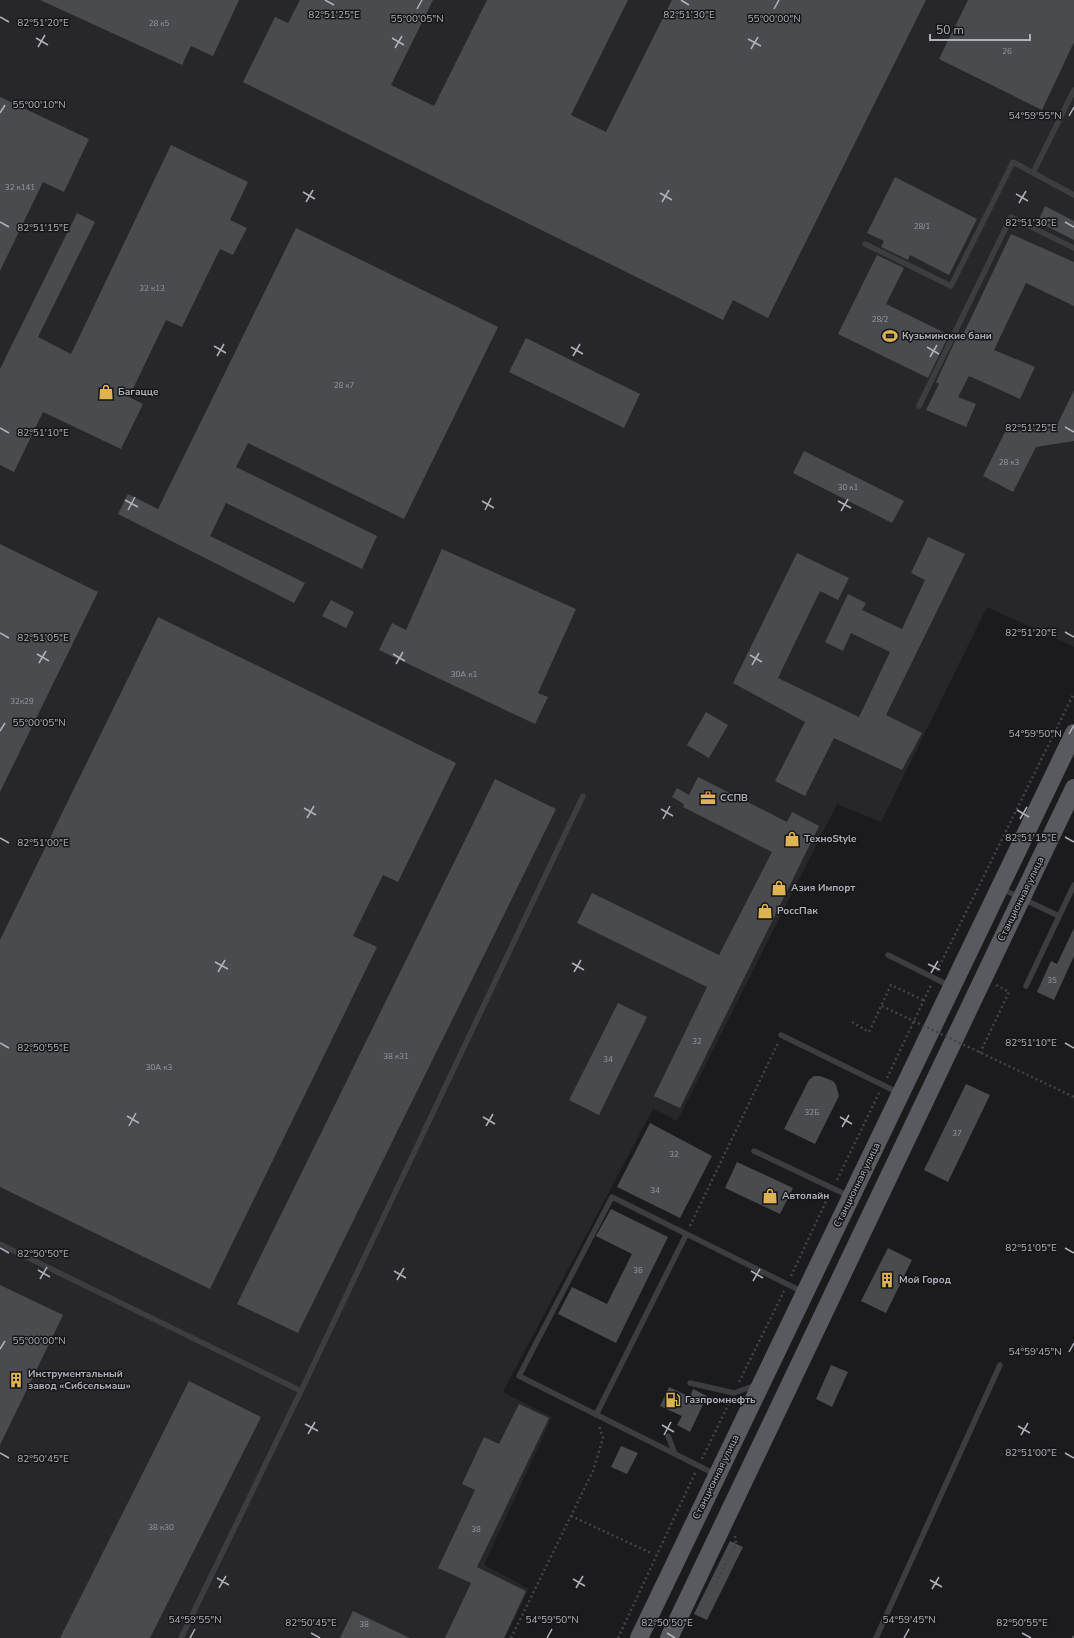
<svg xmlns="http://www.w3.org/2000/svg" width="1074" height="1638" viewBox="0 0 1074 1638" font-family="'Nunito Sans',sans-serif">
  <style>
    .built { fill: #27272a }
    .building { fill: #4a4b4f }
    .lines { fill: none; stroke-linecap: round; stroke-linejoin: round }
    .path { stroke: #424448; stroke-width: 2.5; stroke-dasharray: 2 3; stroke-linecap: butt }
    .lane { stroke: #3c3d41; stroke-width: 5.5 }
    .primary { stroke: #595a60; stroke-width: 18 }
    .rail { stroke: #56575c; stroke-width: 3; stroke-dasharray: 5 4; stroke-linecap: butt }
    .path-bridge { stroke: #424448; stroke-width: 2.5; stroke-dasharray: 2 3; stroke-linecap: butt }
    .ticks { fill: none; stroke: #afb2bb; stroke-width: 1.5 }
    .labels { text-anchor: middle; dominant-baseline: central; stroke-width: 3; stroke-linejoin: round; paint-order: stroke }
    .number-label { font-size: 8px; fill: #9698a0 }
    .poi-label { font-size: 10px; font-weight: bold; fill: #afb2bb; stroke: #161618; text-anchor: start }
    .street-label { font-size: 10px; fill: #afb2bb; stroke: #161618 }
    .ticks-label { font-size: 10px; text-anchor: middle; fill: #afb2bb; stroke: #161618; stroke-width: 3; stroke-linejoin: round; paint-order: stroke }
  </style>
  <rect width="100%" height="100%" fill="#1b1b1d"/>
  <path class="built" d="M0,0h1074v647l-87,-40 -106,215 -44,-18 -160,317 -24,-12 -150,283 49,25 -68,148 45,24 -24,49h-505z"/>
  <path class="building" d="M40,0h199l-26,56 -22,-10 -9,19z
    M300,0h133l-42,85 43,21 53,-106h141l-57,115 35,17 66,-132h254l-158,318 -35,-18 -10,20 -480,-238 32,-65 13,6z
    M968,0h106v42l-32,68 -103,-51z
    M0,97l89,42 -25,53 -21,-10 -43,89z
    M171,145l77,37 -18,38 17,8 -14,27 -13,-6 -38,78 -16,-7 -37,77 14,7 -22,45 -78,-37 -29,60 -14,-7v-96l77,-156 18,9 -57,115 33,17z
    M895,177l82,42 -28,56 -39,-20 -2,5 -27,-13 3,-6 -17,-8z
    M1045,206l29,15v19l-36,-18z
    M296,228l202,99 -94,192 -156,-76 -12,24 141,69 -15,33 -136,-66 -16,33 95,47 -11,20 -176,-89 10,-20 30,15z
    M1011,234l63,28v44l-48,-23 -32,67 41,17 -15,32 -51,-23 -11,21 18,7 -10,23 -40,-17 13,-26 -3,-2 20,-43 4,2z
    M877,255l27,13 -18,36 63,31 -21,43 -90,-44z
    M526,338l114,56 -16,34 -115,-56z
    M1074,390v51l-38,6 -23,45 -30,-16 22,-44 52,-7z
    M804,451l100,50 -12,22 -99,-50z
    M928,537l37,17 -79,161 36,18 -20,37 -68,-32 -29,58 -30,-15 30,-59 -72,-39 64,-130 52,25 -11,22 -18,-9 -42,87 81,39 31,-65 -39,-19 -8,18 -18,-9 23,-48 18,9 -4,7 40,19 23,-49 -14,-7z
    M0,544l98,48 -98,200z
    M442,549l134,60 -38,84 10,4 -13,27 -156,-74 13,-27 14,7z
    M331,600l23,12 -8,16 -24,-12z
    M158,617l298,146 -58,119 -15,-7 -30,61 24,11 -167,342 -210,-102v-247z
    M706,712l22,13 -19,33 -22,-13z
    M698,777l89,45 5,-10 27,14 -139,282 -26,-12 53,-109 -130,-64 15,-30 127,62 53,-103 -89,-45 1,-3 -12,-7 5,-9 12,7z
    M495,779l61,30 -258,524 -61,-29z
    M1074,928v28l-20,44 -17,-8 14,-31 6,3z
    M618,1003l29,14 -48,98 -30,-15z
    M814,1076h6l13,5 3,4 3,11 -24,48 -31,-15 25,-49z
    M966,1084l24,11 -42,87 -24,-12z
    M650,1123l62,33 -32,62 -63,-31z
    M737,1162l56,26 -13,26 -55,-26z
    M611,1209l57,28 -52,106 -58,-29 14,-27 35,17 25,-50 -36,-18z
    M888,1248l24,12 -26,53 -25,-12z
    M0,1285l63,30 -63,130z
    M831,1365l17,7 -16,35 -16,-8z
    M189,1381l72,36 -111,221h-90z
    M669,1387l21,10 3,-8 14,7 -17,36 -13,-7 5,-9 -22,-10z
    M519,1404l30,14 -72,149 49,24 -22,47h-59l26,-55 -33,-15 37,-78 -13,-6 22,-47 15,7z
    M621,1446l17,7 -11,21 -16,-7z
    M730,1541l13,6 -36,73 -13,-6z
    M353,1611l57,27h-70z"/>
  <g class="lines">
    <path class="path" d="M937,971l137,-278
      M852,1022l17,10 22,-47 32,15
      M980,1053l29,-61 -13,-7
      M887,1078l44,-93
      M837,1180l42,-87
      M690,1226l88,-183
      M791,1276l38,-81
      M739,1382l45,-91
      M702,1459l28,-58
      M571,1516l80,37
      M716,1583l20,-39 -1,-8
      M511,1638l82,-167 10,-33 -4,-12
      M618,1638l77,-165"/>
    <path class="lane" d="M1033,173l41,-83
      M865,244l86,42 62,-124 61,33
      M919,406l92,-189 63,31
      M1002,889l57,27
      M888,955l62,31
      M1026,986l48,-101
      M781,1035l118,58
      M754,1151l95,45
      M0,1244l301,147
      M690,1383l44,10 22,-8
      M596,1415l90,-180
      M668,1436l7,18
      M715,1474l-196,-98 93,-179 191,95
      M181,1638l120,-247 282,-595
      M876,1638l124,-273"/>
    <path class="primary" d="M639,1638l435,-905
      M669,1638l405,-850"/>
    <path class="rail" d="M1073,1638l1,-2"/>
    <path class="path-bridge" d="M882,1006l192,91"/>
  </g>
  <path class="ticks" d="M325,0l9,5M681,0l8,5M417,9l5,-9M774,9l5,-9M0,17l9,5M36,38l12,7M392,38l12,7M748,39l13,7M38,47l7,-12M395,48l7,-12M751,49l7,-12M0,113l5,-8M1069,116l5,-9M303,192l12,7M660,193l12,7M1016,194l12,7M306,202l7,-12M662,202l7,-12M1019,203l7,-12M0,222l9,5M1065,222l9,5M214,346l12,7M571,347l12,7M927,347l12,7M217,356l7,-12M573,356l7,-12M930,357l7,-12M1065,427l9,5M0,428l9,5M125,500l13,7M482,501l12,7M838,501l13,7M128,510l7,-13M485,510l6,-12M841,511l7,-12M1065,632l9,5M0,633l9,5M37,654l12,7M393,654l12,7M750,655l12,7M39,663l7,-12M396,664l7,-12M752,665l7,-12M0,731l5,-8M1069,734l5,-9M304,808l12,7M661,809l12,7M1017,810l12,7M307,818l7,-12M663,819l7,-13M1020,819l7,-12M1065,837l9,5M0,838l9,5M215,962l13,7M572,963l12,7M928,964l12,6M218,972l7,-12M574,972l7,-12M931,973l7,-12M0,1043l9,5M1065,1043l9,5M127,1116l12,7M483,1117l12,7M840,1117l12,7M129,1126l7,-13M486,1126l7,-12M842,1127l7,-12M0,1248l9,5M1065,1248l9,5M38,1270l12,7M394,1271l12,7M751,1271l12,7M40,1279l7,-12M397,1280l7,-12M753,1281l7,-12M0,1349l5,-8M1069,1352l5,-9M305,1424l13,7M662,1425l12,7M1018,1426l12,7M308,1434l7,-12M664,1435l7,-13M1021,1435l7,-12M0,1453l9,5M1065,1453l9,5M217,1578l12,7M573,1579l12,7M930,1580l12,7M219,1588l7,-12M576,1588l7,-12M932,1589l7,-12M311,1633l9,5M667,1633l8,5M1022,1633l9,5M190,1638l5,-9M547,1638l5,-9M904,1638l5,-9"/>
  <defs>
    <g id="stadium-bare" transform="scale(1.2)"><path d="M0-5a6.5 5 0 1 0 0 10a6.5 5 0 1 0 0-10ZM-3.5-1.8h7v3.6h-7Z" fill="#ddb353" stroke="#161618" stroke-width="2.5" paint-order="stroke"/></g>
    <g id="shop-bare" transform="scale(1.2)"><path d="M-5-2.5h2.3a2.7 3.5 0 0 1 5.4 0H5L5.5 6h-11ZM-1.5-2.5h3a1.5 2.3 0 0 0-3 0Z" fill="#ddb353" stroke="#161618" stroke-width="2.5" paint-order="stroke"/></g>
    <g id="office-bare" transform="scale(1.2)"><path d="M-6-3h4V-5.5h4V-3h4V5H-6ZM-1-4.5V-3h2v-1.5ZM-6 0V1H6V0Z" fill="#ddb353" stroke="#161618" stroke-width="2.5" paint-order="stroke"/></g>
    <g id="building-bare" transform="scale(1.2)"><path d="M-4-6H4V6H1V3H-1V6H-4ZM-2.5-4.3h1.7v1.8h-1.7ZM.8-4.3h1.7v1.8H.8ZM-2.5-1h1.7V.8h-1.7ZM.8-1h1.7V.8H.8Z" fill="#ddb353" stroke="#161618" stroke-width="2.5" paint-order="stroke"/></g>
    <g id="fuel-bare" transform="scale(1.2)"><path d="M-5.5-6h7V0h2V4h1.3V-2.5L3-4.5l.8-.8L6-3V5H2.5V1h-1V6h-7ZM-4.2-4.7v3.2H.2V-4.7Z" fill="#ddb353" stroke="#161618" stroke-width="2.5" paint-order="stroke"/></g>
  </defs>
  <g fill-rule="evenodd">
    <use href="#stadium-bare" x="890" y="336"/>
    <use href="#shop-bare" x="106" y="392"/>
    <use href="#office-bare" x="708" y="798"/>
    <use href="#shop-bare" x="792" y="839"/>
    <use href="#shop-bare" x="779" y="888"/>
    <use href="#shop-bare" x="765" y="911"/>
    <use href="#shop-bare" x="770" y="1196"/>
    <use href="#building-bare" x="887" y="1280"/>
    <use href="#building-bare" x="16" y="1380"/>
    <use href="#fuel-bare" x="673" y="1400"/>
  </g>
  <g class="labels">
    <g class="number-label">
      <text x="159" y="23">28 к5</text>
      <text x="1007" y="51">26</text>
      <text x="20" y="187">32 к141</text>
      <text x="922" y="226">28/1</text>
      <text x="152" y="288">32 к13</text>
      <text x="880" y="319">28/2</text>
      <text x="344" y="385">28 к7</text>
      <text x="1009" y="462">28 к3</text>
      <text x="848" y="487">30 к1</text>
      <text x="464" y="674">30А к1</text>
      <text x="22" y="701">32к29</text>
      <text x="1052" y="980">35</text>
      <text x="697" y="1041">32</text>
      <text x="396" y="1056">38 к31</text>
      <text x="608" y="1059">34</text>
      <text x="159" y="1067">30А к3</text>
      <text x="812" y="1112">32Б</text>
      <text x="957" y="1133">37</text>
      <text x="674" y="1154">32</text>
      <text x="655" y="1190">34</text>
      <text x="638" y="1270">36</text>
      <text x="161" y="1527">38 к30</text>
      <text x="476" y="1529">38</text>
      <text x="364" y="1624">38</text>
    </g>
    <g class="poi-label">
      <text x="902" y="336">Кузьминские бани</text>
      <text x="118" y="392">Багацце</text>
      <text x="720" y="798">ССПВ</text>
      <text x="804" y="839">ТехноStyle</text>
      <text x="791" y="888">Азия Импорт</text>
      <text x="777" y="911">РоссПак</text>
      <text x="782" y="1196">Автолайн</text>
      <text x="899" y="1280">Мой Город</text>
      <text x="28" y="1374">Инструментальный<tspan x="28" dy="12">завод «Сибсельмаш»</tspan></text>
      <text x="685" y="1400">Газпромнефть</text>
    </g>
    <g class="street-label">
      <text transform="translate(1021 899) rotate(-64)">Станционная улица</text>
      <text transform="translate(857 1185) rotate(-64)">Станционная улица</text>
      <text transform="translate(716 1477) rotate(-64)">Станционная улица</text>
    </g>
  </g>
  <g class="ticks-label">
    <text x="334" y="18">82°51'25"E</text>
    <text x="689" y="18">82°51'30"E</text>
    <text x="417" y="22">55°00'05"N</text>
    <text x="774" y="22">55°00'00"N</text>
    <text x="43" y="26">82°51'20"E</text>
    <text x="39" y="108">55°00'10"N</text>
    <text x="1035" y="119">54°59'55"N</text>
    <text x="1031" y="226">82°51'30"E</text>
    <text x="43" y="231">82°51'15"E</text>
    <text x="1031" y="431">82°51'25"E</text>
    <text x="43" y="436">82°51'10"E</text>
    <text x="1031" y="636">82°51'20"E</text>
    <text x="43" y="641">82°51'05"E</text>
    <text x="39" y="726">55°00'05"N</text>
    <text x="1035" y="737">54°59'50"N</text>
    <text x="1031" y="841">82°51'15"E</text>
    <text x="43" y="846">82°51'00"E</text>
    <text x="1031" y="1046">82°51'10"E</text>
    <text x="43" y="1051">82°50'55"E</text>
    <text x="1031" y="1251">82°51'05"E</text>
    <text x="43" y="1257">82°50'50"E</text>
    <text x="39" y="1344">55°00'00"N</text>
    <text x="1035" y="1355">54°59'45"N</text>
    <text x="1031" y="1456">82°51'00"E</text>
    <text x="43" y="1462">82°50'45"E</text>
    <text x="195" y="1623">54°59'55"N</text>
    <text x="552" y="1623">54°59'50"N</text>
    <text x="909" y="1623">54°59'45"N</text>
    <text x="311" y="1626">82°50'45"E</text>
    <text x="667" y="1626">82°50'50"E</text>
    <text x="1022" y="1626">82°50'55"E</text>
  </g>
  <path d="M930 34v6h100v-6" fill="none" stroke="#afb2bb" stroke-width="2"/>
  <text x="936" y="34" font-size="12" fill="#afb2bb" stroke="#161618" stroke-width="3" paint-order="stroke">50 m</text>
</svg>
